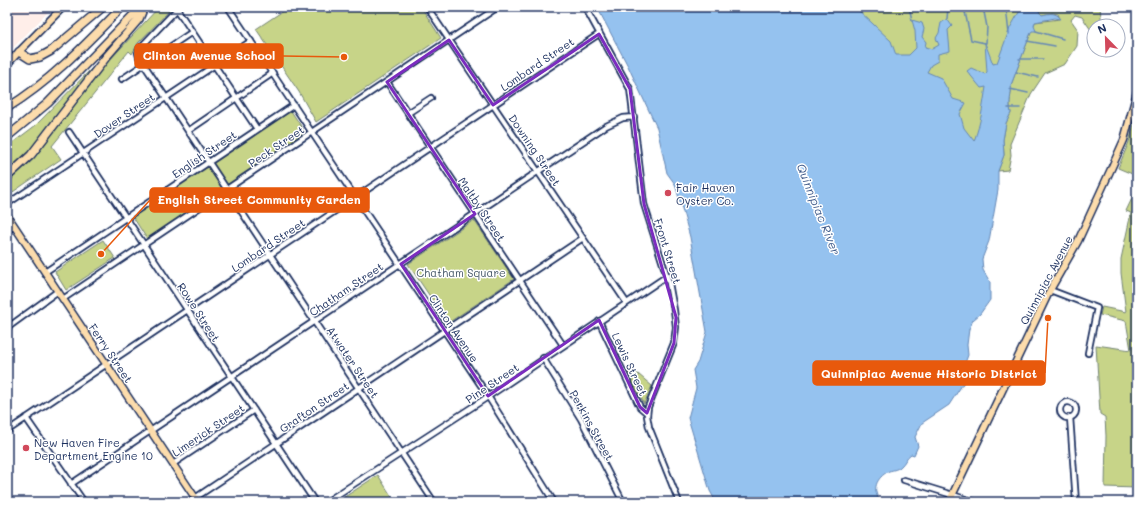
<svg xmlns="http://www.w3.org/2000/svg" width="1144" height="509" viewBox="0 0 1144 509" font-family="Mali,sans-serif">
  <style>
    .built { fill: #ffeee9 }
    .green { fill: #c7d488; stroke: #718273 }
    .water { fill: #95c2ef; stroke: #6487b5 }
    .lines { fill: none; stroke-linecap: round; stroke-linejoin: round }
    .stream { stroke: #6487b5; stroke-width: 1.5 }
    .minor-casing { stroke: #1b2f5e; stroke-width: 8 }
    .major-casing { stroke: #1b2f5e; stroke-width: 9 }
    .highway-casing { stroke: #1b2f5e; stroke-width: 10 }
    .minor { stroke: #fff; stroke-width: 4.5 }
    .major { stroke: #fcdcac; stroke-width: 6 }
    .highway { stroke: #fcdcac; stroke-width: 7 }
    .marked { fill: none; stroke: #7b2cbf; stroke-width: 3; stroke-linejoin: round }
    .poi-dot { fill: #d1495b; stroke: #fff; stroke-width: 1.5 }
    .labels { text-anchor: middle; dominant-baseline: central; stroke-width: 3; stroke-linejoin: round; paint-order: stroke }
    .street-label { font-size: 11px; fill: #1b2f5e; stroke: #fff }
    .poi-label { font-size: 11px; fill: #1b2f5e; stroke: #fff; text-anchor: start }
    .park-label { font-size: 11px; fill: #465868; stroke: #fff }
    .water-label { font-size: 12px; font-style: italic; fill: #405b8a; stroke: #fff }
    .leader { fill: none; stroke: #e8590c; stroke-width: 1.5 }
    .callout-dot { fill: #e8590c; stroke: #fff; stroke-width: 1.5 }
    .callout { fill: #e8590c; stroke: #e8590c; stroke-width: 1.5 }
    .callout-label { font-size: 12px; text-anchor: middle; font-weight: bold; fill: #fff }
  </style>
  <rect width="100%" height="100%" fill="#fff"/>
  <filter id="ink" filterUnits="userSpaceOnUse"><feTurbulence type="fractalNoise" baseFrequency=".025" numOctaves="2"/><feDisplacementMap in="SourceGraphic" scale="8" xChannelSelector="R" yChannelSelector="G"/><feConvolveMatrix kernelMatrix="1 2 1 2 8 2 1 2 1" color-interpolation-filters="sRGB"/></filter>
  <g filter="url(#ink)">
    <path class="built" d="M7,7h46l-41,42 -5,-4z"/>
    <path class="green" d="M159,7h14l-35,36 -6,11 -3,-3 -77,95 9,13 -54,37v-16l22,-17 77,-99z
      M289,7h132l20,31 -125,84 -17,-30 -43,-63z
      M848,7h178l-36,75 -15,68 -60,-94h-18z
      M1041,7h59l2,19h-8v3l-3,1 -9,-13 -7,-2 -4,5 7,10 -1,16 -12,18 -20,9 -14,21 -21,50 1,11 -3,15 -10,1 6,-16 -1,-15 3,-17 5,-10c-3,-13 1,-16 0,-28l24,-63 25,-3 -2,-5 -6,-1 -10,2 -3,-3z
      M97,63l-64,86 -26,24v-26l29,-22z
      M291,111l14,21 -158,107 -14,-22z
      M1137,114v62l-19,-8 11,-26z
      M1137,188v314h-1l1,-14 -32,-1 1,-51 -1,-19 -5,-3 -4,-69 35,5 -5,-29 -26,-6 2,-8 24,5 -5,-39v-14l10,-46 -5,-2z
      M474,220l40,59 -66,44 -40,-59z
      M103,240l12,18 -49,32 -11,-18z
      M631,368l21,18 -8,18 -17,-33z
      M378,475l17,27h-58z"/>
    <path class="water" d="M597,7h258l36,34 5,14h13l7,-7 -1,-17 -3,-11 10,3 2,6 -2,8 4,5 -1,5 7,2 7,-4 -3,-7 3,-5 2,-10 6,-4 5,7 -4,4 2,21 -12,3v7l-7,4 -4,7 14,6 12,21 13,4 -6,11 4,14 10,13c7,-18 9,-36 12,-54l-5,1 -14,-17 4,-3 14,6 2,-2 -2,-29 8,21 4,-1 13,-35 12,-21h19l-2,5 3,3c8,-2 14,-3 19,4l-6,-1 -20,4 -1,4 2,5h-4l-2,4 -19,50c1,12 -3,15 0,28l-5,10 -3,17 1,15 -6,16v19l-9,51 -7,18 1,11 7,12v18l-10,14 -7,6 -4,9 -2,16 1,10 -7,19 3,8 -15,23 -27,18 -7,14 3,9 -4,9 -3,-1c-5,3 -6,9 -10,12 -2,3 -8,4 -12,5 -13,7 -18,19 -8,31h-165l-6,-11 -22,-73 8,-30 -3,-18 5,-8 9,-30 -17,-95 -15,-53 -8,-11 -10,-45 -29,-62z"/>
    <g class="lines">
      <path class="stream" d="M909,7l3,13
        M964,7l7,33 14,3
        M983,7l4,20 -1,16
        M1006,7l3,27
        M856,9l3,-2
        M947,19l1,-12
        M1036,31l27,8
        M1027,41l28,5
        M1019,59h24
        M1016,72l22,5
        M1010,89l18,4
        M1008,108h12"/>
      <g class="minor-casing">
        <path id="minor" d="M179,7l-39,41 -2,5 1,4 295,445
          M228,7l256,383 70,112
          M427,7l199,295
          M585,7l45,82 14,115 25,79 5,27 2,17 -2,16 -26,64 -1,9 2,11 30,75
          M177,9l80,120
          M122,79l70,-47
          M387,82l176,263
          M408,113l23,-15
          M188,131l85,-58
          M69,132l246,370
          M7,204l244,-163
          M7,231l7,-5
          M45,272l249,-167
          M1050,290l47,18 -9,45
          M63,299l435,-292
          M599,321l41,86 7,6
          M7,328l51,-37
          M543,358l38,61 42,83
          M1060 410a8 8 0 1 1 16 0a8 8 0 1 1-16 0Z
          M1070,417l6,85
          M26,418l58,84
          M7,431l592,-397
          M173,464l81,-54
          M904,480l71,22
          M71,484l535,-358 17,-8 11,-1
          M195,498l388,-260
          M326,502l157,-102 184,-124"/>
      </g>
      <g class="major-casing">
        <path id="major" d="M7,64l56,-57
          M7,215l191,287
          M949,502l101,-212 28,-49 33,-72 13,-29 13,-48"/>
      </g>
      <g class="highway-casing">
        <path id="highway" d="M19,52l11,7 10,-2 11,-6 52,-44
          M7,108c44,-27 79,-64 115,-101
          M7,137l41,-34 93,-96
          M7,177l24,-22 76,-99 32,-37 5,-12"/>
      </g>
      <use href="#minor" class="minor"/>
      <use href="#major" class="major"/>
      <use href="#highway" class="highway"/>
    </g>
  </g>
  <path class="marked" d="M599,34l31,55 14,115 32,113 -2,26 -27,70 -7,-6 -41,-87 -111,76 -87,-132 74,-50 -88,-132 62,-42 44,65z"/>
  <g class="poi-dot">
    <circle cx="668" cy="193" r="4"/>
    <circle cx="26" cy="448" r="4"/>
  </g>
  <g class="labels">
    <g class="street-label">
      <text transform="translate(537 64) rotate(-34)">Lombard Street</text>
      <text transform="translate(124 115) rotate(-34)">Dover Street</text>
      <text transform="translate(276 146) rotate(-34)">Peck Street</text>
      <text transform="translate(535 150) rotate(56)">Downing Street</text>
      <text transform="translate(204 154) rotate(-34)">English Street</text>
      <text transform="translate(482 209) rotate(56)">Maltby Street</text>
      <text transform="translate(268 245) rotate(-34)">Lombard Street</text>
      <text transform="translate(668 251) rotate(73)">Front Street</text>
      <text transform="translate(1046 280) rotate(-62)">Quinnipiac Avenue</text>
      <text transform="translate(346 289) rotate(-34)">Chatham Street</text>
      <text transform="translate(199 312) rotate(57)">Rowe Street</text>
      <text transform="translate(454 328) rotate(56)">Clinton Avenue</text>
      <text transform="translate(111 353) rotate(56)">Ferry Street</text>
      <text transform="translate(353 362) rotate(56)">Atwater Street</text>
      <text transform="translate(630 364) rotate(65)">Lewis Street</text>
      <text transform="translate(492 383) rotate(-34)">Pine Street</text>
      <text transform="translate(314 407) rotate(-34)">Grafton Street</text>
      <text transform="translate(592 425) rotate(61)">Perkins Street</text>
      <text transform="translate(208 430) rotate(-34)">Limerick Street</text>
    </g>
    <g class="poi-label">
      <text x="676" y="187">Fair Haven<tspan x="676" dy="13">Oyster Co.</tspan></text>
      <text x="34" y="442">New Haven Fire<tspan x="34" dy="13">Department Engine 10</tspan></text>
    </g>
    <g class="park-label">
      <text x="461" y="272">Chatham Square</text>
    </g>
    <g class="water-label">
      <text transform="translate(819 209) rotate(68)">Quinnipiac River</text>
    </g>
  </g>
  <path class="leader" d="M344 57L283 56M101 254L150 200M1048 318L1045 373"/>
  <g class="callout-dot">
    <circle cx="344" cy="57" r="4"/>
    <circle cx="101" cy="254" r="4"/>
    <circle cx="1048" cy="318" r="4"/>
  </g>
  <g class="callout">
    <rect x="135" y="44" width="148" height="24" rx="4"/>
    <rect x="150" y="188" width="219" height="24" rx="4"/>
    <rect x="813" y="361" width="232" height="24" rx="4"/>
  </g>
  <g class="callout-label">
    <text x="209" y="60">Clinton Avenue School</text>
    <text x="259" y="204">English Street Community Garden</text>
    <text x="929" y="378">Quinnipiac Avenue Historic District</text>
  </g>
  <rect width="1144" height="509" fill="none" stroke="#fff" stroke-width="24"/>
  <rect x="12" y="12" width="1120" height="485" fill="none" stroke="#1b2f5e" stroke-width="1.5" filter="url(#ink)"/>
  <g transform="translate(1106 38) rotate(337)"><circle r="19" fill="#ffffff" stroke="#a4acbf"/>
  <path d="M0-3L7 15L0 10L-7 15Z" fill="#d1495b"/>
  <text y="-6" font-size="11" font-weight="bold" text-anchor="middle" fill="#1b2f5e">N</text>
  </g>
</svg>
